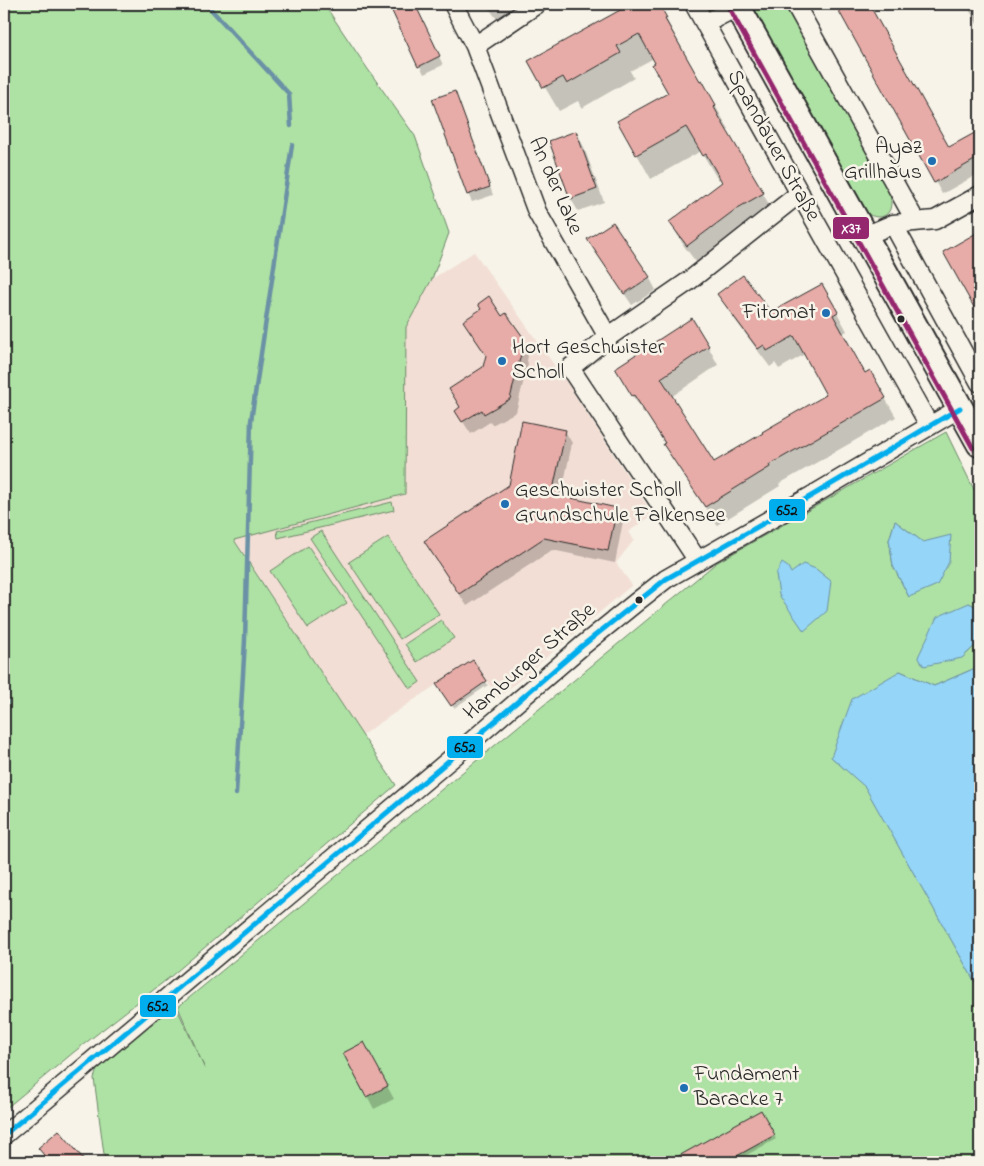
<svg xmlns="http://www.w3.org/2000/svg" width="984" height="1166" viewBox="0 0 984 1166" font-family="'Indie Flower',sans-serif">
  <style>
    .built { fill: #f2ded4 }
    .green { fill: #aee2a4; stroke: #6c8668; fill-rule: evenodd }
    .water { fill: #95d5f7; stroke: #6b91a5 }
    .shadow { fill: #0003 }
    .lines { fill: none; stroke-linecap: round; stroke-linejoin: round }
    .stream { stroke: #6b91a5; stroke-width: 4.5 }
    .building { fill: #e7aca7; stroke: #2b2b2b }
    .street-casing { stroke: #2b2b2b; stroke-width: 21 }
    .secondary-casing { stroke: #2b2b2b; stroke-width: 29 }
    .street { stroke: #f7f3e8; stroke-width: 18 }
    .secondary { stroke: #f7f3e8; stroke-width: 25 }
    .bus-1-casing { stroke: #f7f3e8; stroke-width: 9 }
    .bus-2-casing { stroke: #f7f3e8; stroke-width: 9 }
    .bus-1 { stroke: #00aded; stroke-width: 5 }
    .bus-2 { stroke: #95276e; stroke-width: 5 }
    .poi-dot { fill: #1f6fb2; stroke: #f7f3e8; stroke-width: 2 }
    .bus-dot { fill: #2b2b2b; stroke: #f7f3e8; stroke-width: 2 }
    .labels { text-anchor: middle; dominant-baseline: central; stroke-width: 5; stroke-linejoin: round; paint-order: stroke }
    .street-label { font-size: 22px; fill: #2b2b2b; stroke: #f7f3e8 }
    .poi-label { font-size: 22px; fill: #2b2b2b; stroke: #f7f3e8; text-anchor: start }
    .line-badge { stroke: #f7f3e8; stroke-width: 2 }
    .badge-label { font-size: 14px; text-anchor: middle; font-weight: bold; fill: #fff }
    .pale-badge-label { font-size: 14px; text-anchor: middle; font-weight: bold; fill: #111 }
  </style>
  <rect width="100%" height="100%" fill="#f7f3e8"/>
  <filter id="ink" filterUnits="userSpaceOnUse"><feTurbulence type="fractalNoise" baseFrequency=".02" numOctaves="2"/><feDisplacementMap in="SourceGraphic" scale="10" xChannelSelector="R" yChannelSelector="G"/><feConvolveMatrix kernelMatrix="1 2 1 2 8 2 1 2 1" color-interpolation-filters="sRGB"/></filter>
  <g filter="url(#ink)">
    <path class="built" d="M474,252l93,131 86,132 -25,17 6,8 -18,23 16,22 -134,113 -25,-38 -111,75 -128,-196 171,-45 1,-167 26,-48z"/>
    <path class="green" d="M4,4h320l43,64 48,68 34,97 -17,46 -26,48 -1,167 -171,46 128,195 34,50 -226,192 -96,75 -70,58v-376l3,-1 2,-47 -5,-19z
      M746,4h40l102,185c9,22 -3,36 -24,23z
      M946,432l34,70v107l-11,-6 -7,55 18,-17v25l-46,20 -34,-15 -69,86 34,29 115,205v171h-875l-11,-84 5,-14 75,-62 31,67 -27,-62 538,-444zM895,521l28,21 -14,55 -16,-31 -4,-26z
      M392,502l2,8 -116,28 -1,-7z
      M321,531l99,151 -10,7 -100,-151z
      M388,537l51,77 -39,25 -51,-77z
      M308,546l39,57 -39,25 -38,-57z
      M441,620l13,18 -37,24 -12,-18z"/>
    <path class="water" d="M895,521l28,21 28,-7 -2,27 -12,23 -28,12 -16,-31 -4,-26z
      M782,563l6,4 3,6 12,-9 13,5 15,12 -4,30 -23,20 -25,-36 -3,-21z
      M969,603l11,6v32l-18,17 -38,8 -6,-9 19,-40z
      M980,666v325l-115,-204 -34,-30 21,-58 48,-28 34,15z
      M4,667l5,19 -2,48h-3z"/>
    <path class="shadow" d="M390,4h25l28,61 -19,9z
      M486,4h40l8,14 -25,18z
      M634,4h24l42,78 1,-1 28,49 -2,1 4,8 46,79 -75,52 -18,-24 -14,-24 53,-39 -2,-5 -3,2 -17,-29 -50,28 -32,-57 51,-29 -16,-35 -24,13 4,7 -52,30 -4,-7 -19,10 -29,-49z
      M836,4h32l81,145 31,-17v41l-38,21z
      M966,4h14v25z
      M455,93l4,8 34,94 -21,7 -4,-8z
      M576,133l7,12 21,57 -26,9 -7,-12z
      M980,233v83l-35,-64z
      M596,252l53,25 7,13 -24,15z
      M822,285l25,46 -5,3 23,41 5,-3 26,45 -117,67 1,2 -63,39 -41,-62 -30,-50 -2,1 -17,-27 81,-41 10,19 -47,32 43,66 114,-68 -23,-41 -26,15 -4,-6 -5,4 -40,-54 -11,-18 51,19z
      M502,317l20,21 7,12 -2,11 1,2 -12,49 -24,13 -2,-3 -19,12 -15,-23 5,-3 23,-40 3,-12 -15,-22z
      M565,431l7,12 -11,54 55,12 7,12 -8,42 -63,-13 -85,56 -34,-52 77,-69z
      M473,662l15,23 -34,23 -14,-21z
      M345,1054l26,2 23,43 -20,10z
      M760,1112l16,27 -42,23h-63z
      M40,1149l42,11 2,2h-35z"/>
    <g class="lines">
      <path class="stream" d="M206,4l83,90 2,32
        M236,794l9,-154 6,-219 41,-276"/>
    </g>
    <path class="building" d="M403,4h12l25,52 -22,11 -27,-58z
      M631,4h28l8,14 -2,1 35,62 2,-1 14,25 -2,2 8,15 42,71 -28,16 -49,37 -18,-24 53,-40 -16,-28 -3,2 -17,-29 -50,28 -19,-34 51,-28 -16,-28 3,-2 -16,-29 -22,12 4,7 -54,31 -4,-7 -20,11 -15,-27z
      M835,4h34l80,143 31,-17v27l-46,26z
      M455,91l35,96 -23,8 -35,-96z
      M576,131l21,58 -27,10 -21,-58z
      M613,222l37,55 -26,17 -37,-55z
      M980,231v87l-37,-66z
      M743,275l28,37 51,-28 16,28 -5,3 32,58 5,-3 16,28 -117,67 1,2 -65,40 -42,-63 2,-1 -31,-48 -2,1 -17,-28 77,-50 17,28 -48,32 53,84 49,-29 -1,-1 64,-37 -32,-59 -27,15 -3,-6 -6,4 -41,-55z
      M489,296l13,20 4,-3 17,24 -3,12 2,1 -12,49 -26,15 -2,-4 -20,12 -7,-11 5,-4 -11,-18 34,-22 3,-12 -23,-34 18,-12 -3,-5z
      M522,421l44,9 -12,55 8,11 55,12 -9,43 -64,-13 -85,56 -35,-53 85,-56z
      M473,660l14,21 -36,25 -15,-22z
      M364,1042l24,44 -22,11 -23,-44z
      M761,1110l14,25 -49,27h-58z
      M59,1130l27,32h-36l-12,-14z"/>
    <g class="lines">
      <g class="street-casing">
        <path id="street" d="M453,4l22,42 62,166 71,125
          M694,4l235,421
          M795,4l121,218
          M706,23l31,-16
          M475,46l62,-42
          M893,224l87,159
          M865,236l28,-12 42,-4 45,-25
          M698,561l-128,-193 38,-31 81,-56 111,-88
          M4,1135l455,-383 123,-106 57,-46 27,-21 147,-84 147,-87"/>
      </g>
      <g class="secondary-casing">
        <path id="secondary" d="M736,4l244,440"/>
      </g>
      <use href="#street" class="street"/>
      <use href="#secondary" class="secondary"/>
      <g class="bus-1-casing">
        <path id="bus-1" d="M4,1135l455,-383 123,-106 84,-67 147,-84 147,-87"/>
      </g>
      <g class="bus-2-casing">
        <path id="bus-2" d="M729,8l244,440"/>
      </g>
      <use href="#bus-1" class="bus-1"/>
      <use href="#bus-2" class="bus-2"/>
    </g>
  </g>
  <g class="poi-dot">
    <circle cx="932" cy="161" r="5"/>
    <circle cx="826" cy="313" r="5"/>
    <circle cx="502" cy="361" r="5"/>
    <circle cx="505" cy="504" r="5"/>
    <circle cx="684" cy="1088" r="5"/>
  </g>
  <g class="bus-dot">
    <circle cx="901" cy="319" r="4.5"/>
    <circle cx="639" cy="600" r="4.5"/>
  </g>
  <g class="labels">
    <g class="street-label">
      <text transform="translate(773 146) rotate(61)">Spandauer Straße</text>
      <text transform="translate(555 186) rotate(66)">An der Lake</text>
      <text transform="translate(530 662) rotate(-41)">Hamburger Straße</text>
    </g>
    <g class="poi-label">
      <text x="922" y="148" text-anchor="end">Ayaz<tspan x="922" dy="25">Grillhaus</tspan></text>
      <text x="816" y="313" text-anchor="end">Fitomat</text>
      <text x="512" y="348">Hort Geschwister<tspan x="512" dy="25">Scholl</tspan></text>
      <text x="515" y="491">Geschwister Scholl<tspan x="515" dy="25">Grundschule Falkensee</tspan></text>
      <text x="694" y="1075">Fundament<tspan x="694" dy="25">Baracke 7</tspan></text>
    </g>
  </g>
  <g class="line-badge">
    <rect x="832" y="216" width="38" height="24" rx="5" fill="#95276e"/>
    <rect x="768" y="498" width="38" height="24" rx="5" fill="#00aded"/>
    <rect x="446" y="735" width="38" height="24" rx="5" fill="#00aded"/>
    <rect x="139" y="994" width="38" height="24" rx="5" fill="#00aded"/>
  </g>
  <g class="badge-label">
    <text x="851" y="233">X37</text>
  </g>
  <g class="pale-badge-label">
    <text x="787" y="515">652</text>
    <text x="465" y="752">652</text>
    <text x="158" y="1011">652</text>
  </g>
  <rect width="984" height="1166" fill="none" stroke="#f7f3e8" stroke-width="20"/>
  <rect x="10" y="10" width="964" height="1146" fill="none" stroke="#2b2b2b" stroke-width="2" filter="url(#ink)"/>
</svg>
